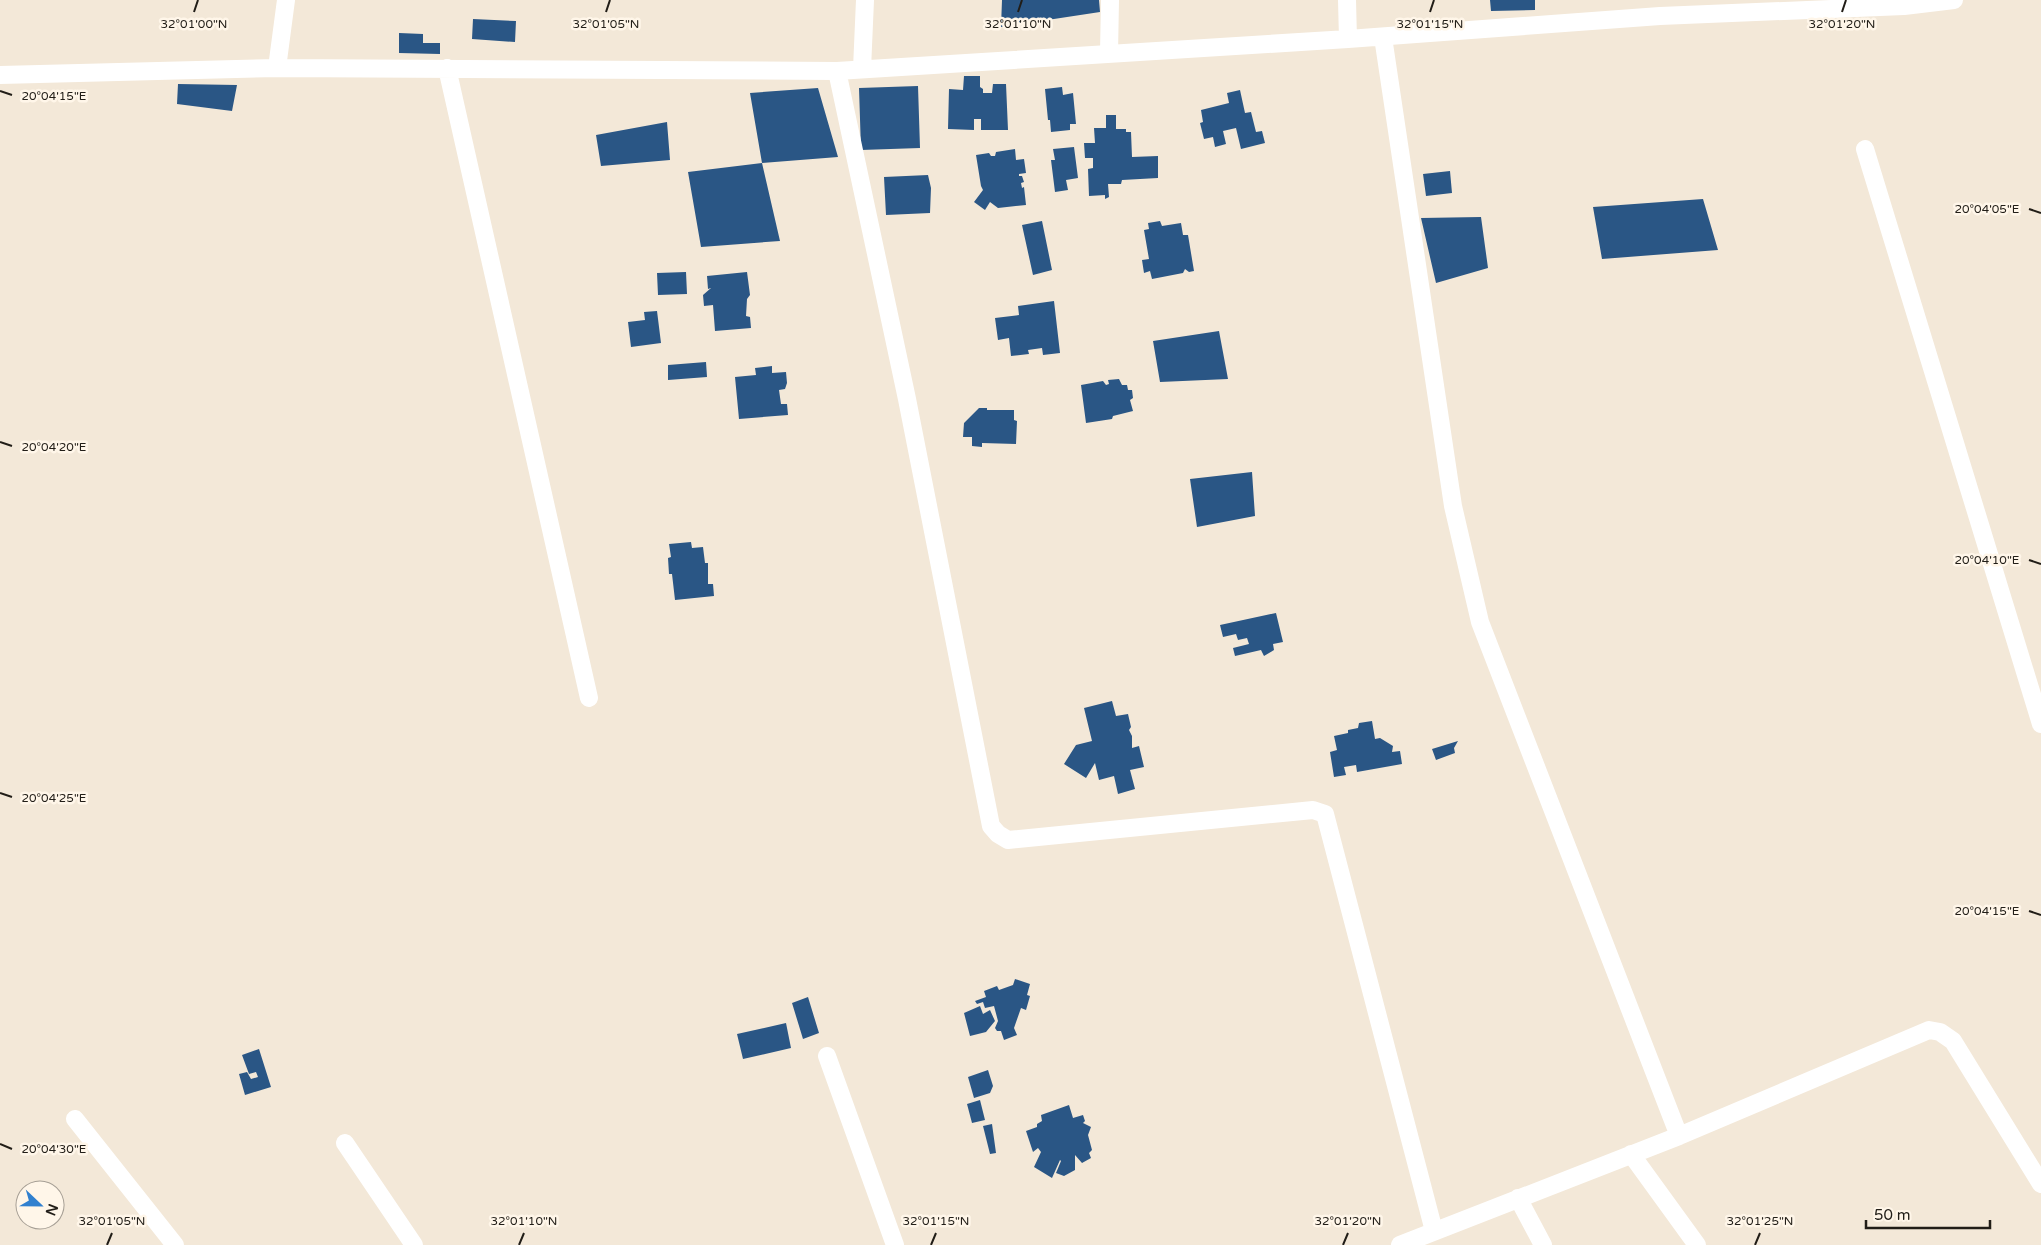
<svg xmlns="http://www.w3.org/2000/svg" width="2041" height="1245" viewBox="0 0 2041 1245" font-family="'Varela Round',sans-serif">
  <style>
    .building { fill: #2a5685 }
    .lines { fill: none; stroke-linecap: round; stroke-linejoin: round }
    .minor { stroke: #fff; stroke-width: 18 }
    .ticks { fill: none; stroke: #211d17; stroke-width: 2 }
    .ticks-label { font-size: 12px; text-anchor: middle; fill: #211d17; stroke: #fff6e9; stroke-width: 5; stroke-linejoin: round; paint-order: stroke }
  </style>
  <rect width="100%" height="100%" fill="#f3e8d8"/>
  <path class="building" d="M1002,0h97l1,12 -99,15z
    M1490,0h45v10l-44,1z
    M473,19l43,2 -1,21 -43,-3z
    M399,33l24,1v9h17v11l-41,-1z
    M964,76h16v11l3,2v4h9l1,-9h13l2,46h-27v-11h-7v11l-26,-1 1,-40 14,1z
    M178,84l59,1 -5,26 -55,-7z
    M918,86l2,62 -59,2 -2,-62z
    M1062,87l1,8 10,-2 3,31h-6v6l-19,2 -1,-12h-2l-3,-31z
    M818,88l20,69 -76,6 -12,-70z
    M1240,90l5,23 6,-1 5,20 6,-1 3,12 -24,6 -5,-21 -13,3 3,13 -11,3 -2,-10 -9,2 -4,-16 3,-1 -2,-12 28,-7 -2,-10z
    M1106,115h10v14h10v3h5l1,25 26,-1v22l-36,2 -1,4h-13l1,13 -4,2v-4l-16,1 -1,-27 5,-1v-10h-8l-1,-15h11l-1,-15h12z
    M667,122l3,38 -69,6 -5,-31z
    M1074,147l4,31 -12,2 2,10 -13,2 -4,-32h4l-2,-11z
    M1015,149l1,11 8,-1 2,14 -7,1v2h3l2,6 -3,1 1,5 2,-1 2,18 -28,3 -8,-6 -5,8 -11,-8 9,-12 -2,-4 -5,-31 13,-2 2,3h4l1,-4z
    M762,163l18,78 -79,6 -13,-75z
    M1450,171l2,22 -26,3 -3,-22z
    M928,175l3,13 -1,25 -44,2 -2,-38z
    M1703,199l15,51 -116,9 -9,-52z
    M1481,217l7,51 -52,15 -15,-65z
    M1042,221l10,49 -19,5 -11,-50z
    M1160,221l2,5 19,-3 2,12h5l6,36 -5,1 -4,-3 -2,4 -31,6 -2,-8 -6,2 -2,-13 7,-1 -5,-29 5,-1 -1,-6z
    M686,272l1,22 -29,1 -1,-22z
    M747,272l3,23 -3,4 -1,17 4,1 1,11 -36,3 -2,-26 -9,1 -1,-11 8,-7 -3,1 -1,-13z
    M1054,301l6,52 -17,2 -1,-7 -14,2 1,4 -18,2 -2,-18 -11,2 -3,-22 24,-3 -1,-9z
    M657,311l4,32 -30,4 -3,-25 17,-2 -1,-8z
    M1219,331l9,48 -68,3 -7,-41z
    M706,362l1,15 -39,3v-15z
    M772,366v7l14,-1 1,11 -2,6 -6,1 2,14h6l1,11 -49,4 -4,-42 21,-2 -1,-7z
    M1119,379l3,6h5l1,5h4l1,8 -3,2 3,11 -20,5 -1,3 -26,4 -5,-38 22,-4 3,4 3,-1 -1,-4z
    M979,408h8v2h27v10l3,1 -1,23 -34,-1v4l-10,-1v-9h-9l1,-14z
    M1252,472l3,44 -58,11 -7,-48z
    M691,542l1,6 11,-1 2,16h3v21h5l1,12 -39,4 -3,-26h-3l-1,-16 3,-1 -2,-13z
    M1276,613l7,29 -10,2 1,6 -10,6 -3,-6 -26,6 -2,-8 16,-4 -2,-6 -9,2 -2,-6 -13,3 -3,-12z
    M1112,701l4,15 12,-2 3,13 -2,3 3,6v12l7,-2 5,21 -14,3 5,19 -17,5 -4,-18 -15,4 -4,-17 -9,15 -22,-14 12,-19 16,-4 -8,-33z
    M1372,721l3,18 5,-1 13,8 -1,6 8,-1 2,13 -45,8 -1,-7 -12,2 2,8 -12,2 -4,-25 7,-2 -3,-14 14,-3v-3l10,-2 1,-5z
    M1458,741l-4,7 1,5 -19,7 -4,-11z
    M1015,979l15,5 -3,11 3,1 -4,14 -5,-2 -7,20 3,7 -13,5 -3,-9h-4l-2,-3 3,-7 -4,-15 -9,2 -2,-6 -6,2 -2,-3 11,-4 -2,-6 13,-5 2,4 14,-5z
    M808,997l11,36 -16,6 -11,-36z
    M980,1006l3,8 7,-4 5,11 -9,11 -16,4 -6,-23z
    M786,1023l5,25 -48,11 -6,-25z
    M259,1049l12,38 -26,8 -6,-21 8,-2 4,7 7,-2 -2,-5 -7,2 -7,-19z
    M988,1070l5,16 -3,7 -16,5 -6,-21z
    M980,1100l5,20 -13,3 -5,-19z
    M1069,1105l4,13 10,-3 2,6 -2,2 8,4 -3,8 4,15 -3,3 2,5 -9,5 -7,-8v15l-11,6 -8,-3 5,-12 -1,-1 -8,18 -18,-11 7,-15 -3,-4 -5,4 -7,-21 11,-4v-3l5,-3 -1,-6z
    M992,1124l4,29 -6,1 -7,-28z"/>
  <g class="lines">
    <path class="minor" d="M1347,0l1,39
      M1383,37l70,469 27,116 199,514
      M1109,53l1,-53
      M277,68l9,-68
      M447,68l142,630
      M862,69l3,-69
      M837,71l70,328 84,427 7,8 10,6 305,-30 12,4 109,417
      M0,75l277,-7 560,3 511,-32 312,-23 244,-10 50,-6
      M1865,149l176,575
      M827,1056l68,189
      M75,1119l100,126
      M345,1143l69,102
      M1631,1154l66,91
      M1518,1198l25,47
      M1400,1245l279,-109 250,-106 11,2 13,9 88,143"/>
  </g>
  <path class="ticks" d="M194,12l4,-12M606,12l4,-12M1018,12l4,-12M1430,12l4,-12M1842,12l4,-12M0,91l12,4M2029,209l12,4M0,442l12,4M2029,560l12,4M0,793l12,4M2029,911l12,4M0,1144l12,5M107,1245l5,-12M519,1245l5,-12M931,1245l5,-12M1343,1245l5,-12M1755,1245l5,-12"/>
  <g class="ticks-label">
    <text x="194" y="28">32°01'00"N</text>
    <text x="606" y="28">32°01'05"N</text>
    <text x="1018" y="28">32°01'10"N</text>
    <text x="1430" y="28">32°01'15"N</text>
    <text x="1842" y="28">32°01'20"N</text>
    <text x="54" y="100">20°04'15"E</text>
    <text x="1987" y="213">20°04'05"E</text>
    <text x="54" y="451">20°04'20"E</text>
    <text x="1987" y="564">20°04'10"E</text>
    <text x="54" y="802">20°04'25"E</text>
    <text x="1987" y="915">20°04'15"E</text>
    <text x="54" y="1153">20°04'30"E</text>
    <text x="112" y="1225">32°01'05"N</text>
    <text x="524" y="1225">32°01'10"N</text>
    <text x="936" y="1225">32°01'15"N</text>
    <text x="1348" y="1225">32°01'20"N</text>
    <text x="1760" y="1225">32°01'25"N</text>
  </g>
  <g transform="translate(40 1205) rotate(112)"><circle r="24" fill="#fff6e9" stroke="#a69f95"/>
  <path d="M0-4L9 19L0 12L-9 19Z" fill="#3180cf"/>
  <text y="-8" font-size="14" font-weight="bold" text-anchor="middle" fill="#211d17">N</text>
  </g>
  <path d="M1866 1220v8h124v-8" fill="none" stroke="#211d17" stroke-width="2.5"/>
  <text x="1874" y="1220" font-size="15" fill="#211d17" stroke="#fff6e9" stroke-width="4" paint-order="stroke">50 m</text>
</svg>
